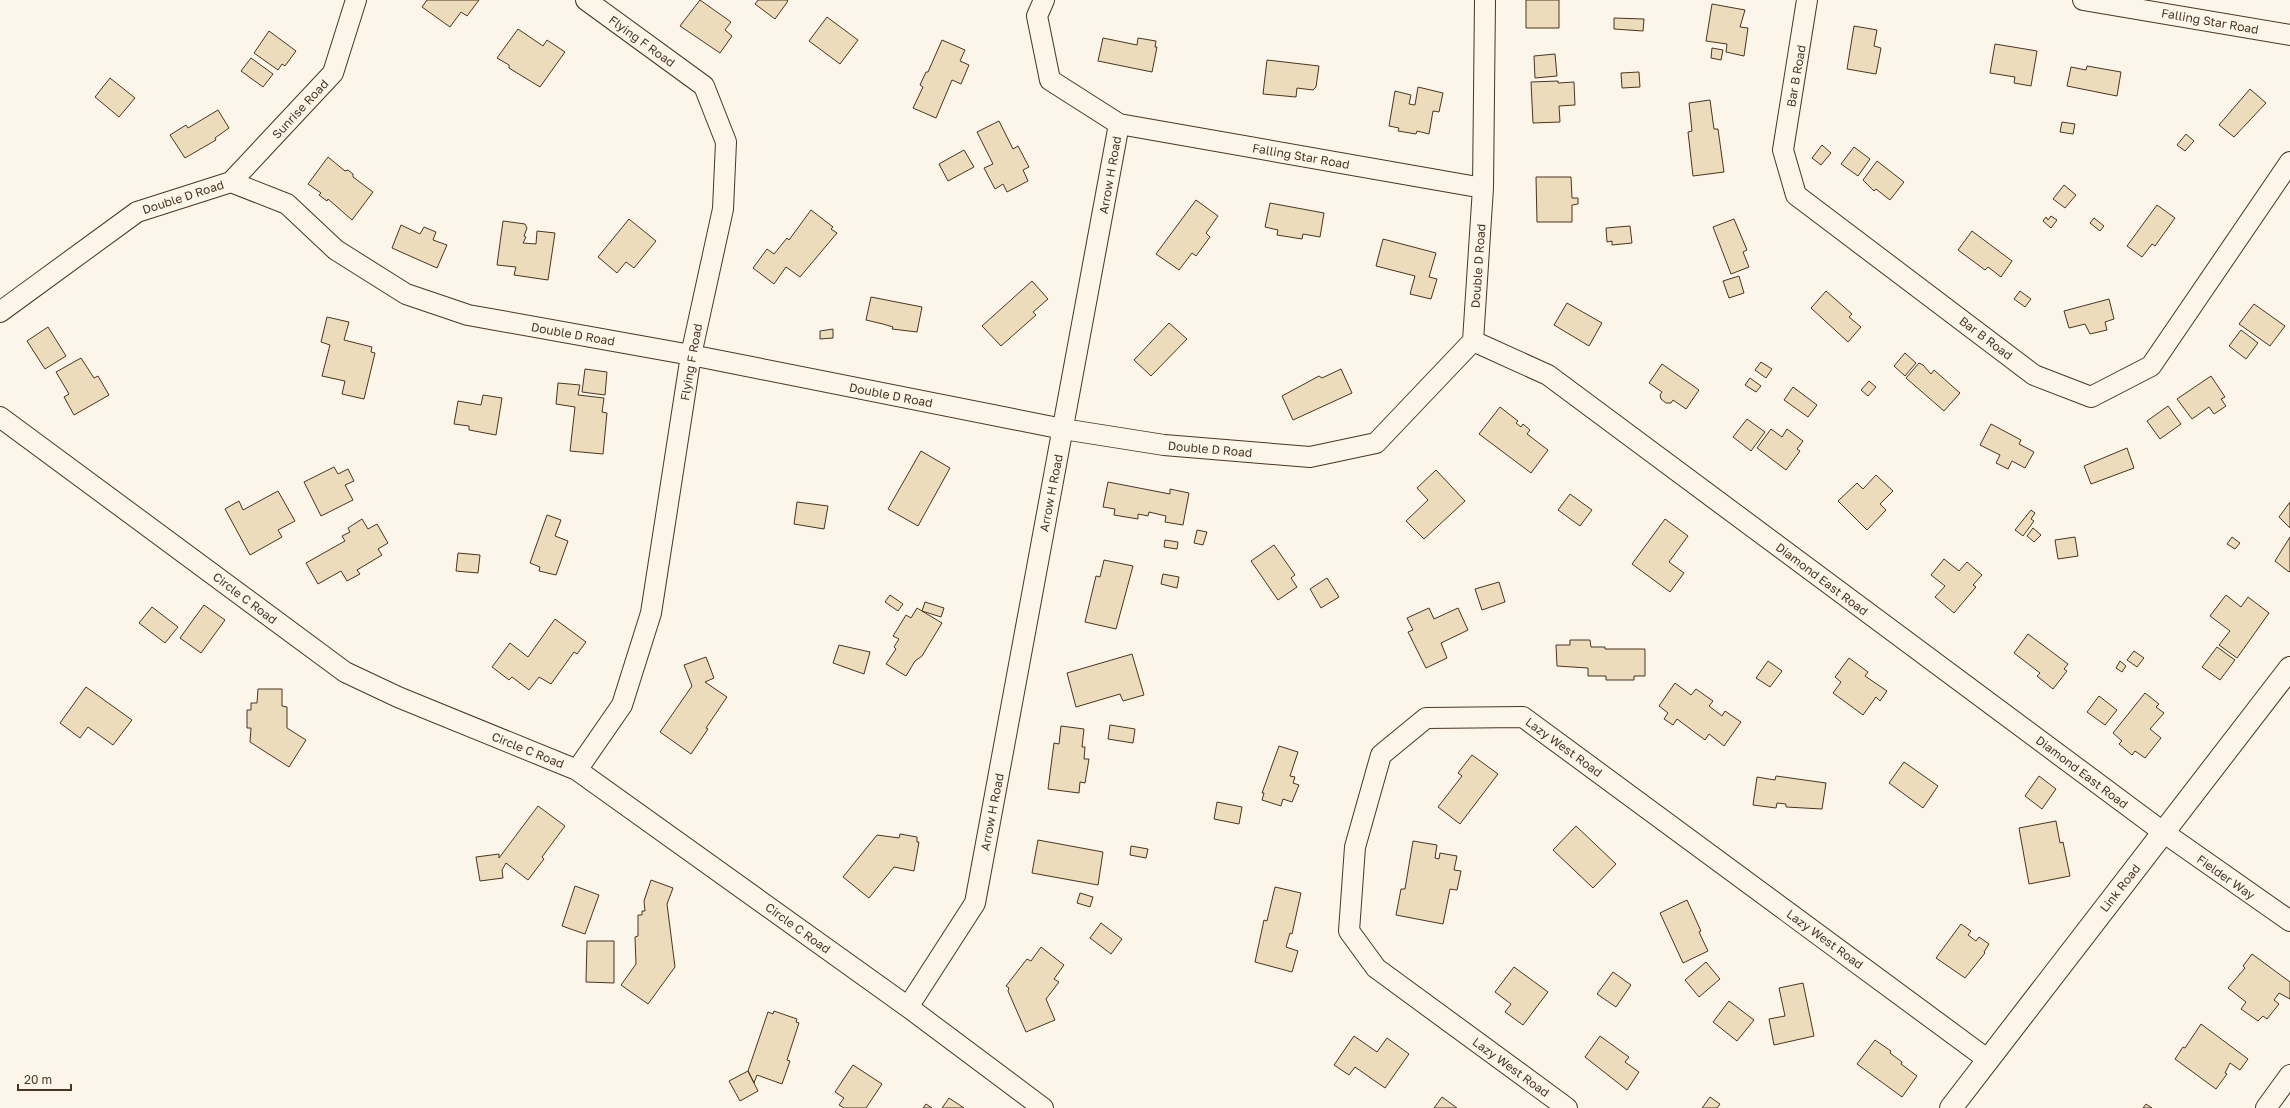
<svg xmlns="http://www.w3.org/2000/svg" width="2290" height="1108" viewBox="0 0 2290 1108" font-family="'Golos Text',sans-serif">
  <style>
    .building { fill: #ecdcbc; stroke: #4a3520 }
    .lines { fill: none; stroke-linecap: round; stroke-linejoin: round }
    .minor-casing { stroke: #4a3520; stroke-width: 22 }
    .major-casing { stroke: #4a3520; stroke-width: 24 }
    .minor { stroke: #fbf6e9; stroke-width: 20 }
    .major { stroke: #fbf6e9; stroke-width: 22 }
    .labels { text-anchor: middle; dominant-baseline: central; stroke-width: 3; stroke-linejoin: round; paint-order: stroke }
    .street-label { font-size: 12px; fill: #4a3520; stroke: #fbf6e9 }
  </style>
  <rect width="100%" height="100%" fill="#fbf6e9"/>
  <path class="building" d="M427,0h52l-12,16 -6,-4 -11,15 -28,-20z
    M700,0l31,22 -6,8 7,6 -12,17 -40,-27z
    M758,0h29l1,1 -13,18 -20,-15z
    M1526,0h33v28h-33z
    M1712,4l33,6 -5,17 8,1 -4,28 -18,-4 1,-8 -21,-3z
    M827,17l31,23 -18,24 -31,-23z
    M1614,18l30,1 -1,12 -29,-2z
    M1854,26l23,4 -3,16 7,2 -5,26 -29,-5z
    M518,29l25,17 4,-6 18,12 -25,35 -31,-19v-3l-12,-7z
    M269,31l27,20 -11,15 -3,-2 -4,6 -24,-17z
    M1103,38l34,7 1,-7 18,3 -1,6h2l-5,25 -54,-11z
    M942,40l23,10 -5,11 9,4 -8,19 -9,-4 -16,38 -23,-10 10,-21 -3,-2 6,-13h2z
    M1995,44l42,7 -6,35 -17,-3 1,-6 -25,-4z
    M1712,48l11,2 -2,10 -10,-2z
    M1555,54l2,22 -22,2 -1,-22z
    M251,58l22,16 -10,13 -22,-16z
    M1267,60l52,6 -3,21 -3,3 -16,-2 -1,9 -33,-3z
    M2087,66l34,6 -4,24 -50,-10 4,-19 15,3z
    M1639,72l1,15 -18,1 -1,-15z
    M110,78l25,20 -16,19 -24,-20z
    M1558,81v2l16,-1 1,23 -16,1 1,16 -27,1 -2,-41z
    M1418,87l25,6 -4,19 -6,-1 -4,23 -12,-3 -1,3 -18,-3 1,-3 -10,-2 6,-35 16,4 -2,9 6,1z
    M2250,89l16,14 -32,34 -15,-12z
    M1710,100l4,29h4l6,43 -31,4 -5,-44 4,-1 -3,-28z
    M218,110l11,18 -14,10 1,2 -31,18 -15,-23 16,-10 2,3z
    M999,121l14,28 5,-3 11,21 -6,3 5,11 -21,11 -4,-8 -8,5 -11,-21 9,-4 -16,-32z
    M2062,122l13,2 -2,10 -13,-2z
    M2186,134l8,7 -9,10 -8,-6z
    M1822,145l9,8 -10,12 -9,-7z
    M1854,147l16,12 -12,17 -17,-12z
    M964,150l10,17 -26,14 -9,-17z
    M328,157l17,14 3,-1 5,4v3l20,15 -21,28 -24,-21 -1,2 -8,-6 2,-2 -13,-9z
    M1877,161l27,21 -14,18 -14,-11 -2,2 -11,-11z
    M1536,177h35l1,21h6v6l-6,1v17h-35z
    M2064,185l12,10 -11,13 -12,-9z
    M1196,200l22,16 -12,17 4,4 -14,19 -4,-3 -13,17 -23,-16z
    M1270,203l54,10 -4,24 -17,-3 -1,5 -25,-4 1,-5 -13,-3z
    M2157,205l18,13 -20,28 -3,-2 -10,13 -15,-11z
    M811,210l22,17 -2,2 6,4 -37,44 -14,-10 -12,17 -21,-16 14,-19 7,5 13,-16 2,2z
    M2051,216l6,4 -6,8 -8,-7 3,-4 2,3z
    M2094,218l10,8 -4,5 -10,-8z
    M629,219l27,22 -22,27 -8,-6 -9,11 -19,-16z
    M1734,219l13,31 -4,2 6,15 -18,7 -18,-47z
    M503,221l22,3 2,4 -3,8 2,1 -3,6 13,1 1,-13 18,2 -7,47 -34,-5 2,-8 -19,-2z
    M401,225l19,9 4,-7 12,5 -3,8 14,5 -10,23 -45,-20z
    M1630,226l2,17 -20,2v-4l-5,1 -1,-14z
    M1972,231l40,30 -11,16 -13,-10 -3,3 -27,-20z
    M1383,239l53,14 -7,24 8,2 -6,20 -21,-5 5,-18 -39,-10z
    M1739,276l5,17 -15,5 -6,-17z
    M1032,281l16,18 -15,13 3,3 -35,31 -19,-20z
    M1826,291l26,23 -3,3 12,10 -13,15 -37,-34z
    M2020,291l11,8 -6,8 -11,-8z
    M871,297l51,10 -5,25 -25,-3 1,-2 -10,-3 -17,-4z
    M2109,299l5,20 -9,3 2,8 -17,4 -5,-10 -16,4 -5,-17z
    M1567,303l35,20 -13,23 -35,-21z
    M2254,304l31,22 -15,20 -31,-22z
    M327,317l22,5 -5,18 28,7 -1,5 4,1 -11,46 -22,-5 3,-13 -23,-5 8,-31 -9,-3z
    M1169,323l18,16 -36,37 -17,-16z
    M48,327l18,29 -21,13 -18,-28z
    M833,329v9l-13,1v-8z
    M2241,330l17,13 -12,16 -17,-13z
    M1905,353l11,10 -11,13 -11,-10z
    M81,358l13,20 4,-2 11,19 -35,20 -10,-18 5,-3 -13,-22z
    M1761,362l11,7 -6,9 -11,-8z
    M1919,363l4,2 8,9 3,-4 26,23 -16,18 -38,-33z
    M1662,364l37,26 -13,19 -13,-9 -2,3h-5l-5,-4 -1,-4 2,-3 -13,-9z
    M585,369l22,3 -2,23 -23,-3z
    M1341,369l11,24 -59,27 -11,-24 37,-20 3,2z
    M2211,376l14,21 -4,2 5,7 -12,8 -5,-7 -17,12 -15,-20z
    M1750,378l11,8 -5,6 -11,-7z
    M1869,381l7,6 -8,9 -7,-6z
    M558,383l22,2 -2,10 26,3 -2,14 5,1 -4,41 -33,-3 5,-44 -19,-3z
    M1793,387l24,18 -9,12 -24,-17z
    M483,395l19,3 -6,37 -27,-5v-4l-15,-2 4,-23 23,4z
    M2168,406l13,18 -21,15 -13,-18z
    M1500,407l18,14 -2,2 5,4 2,-3 7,6 -3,4 21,16 -17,23 -52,-39z
    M1747,419l18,13 -14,19 -18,-14z
    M1991,424l30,16 -2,4 15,8 -9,16 -13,-7 -4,8 -12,-6 4,-8 -20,-10z
    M1771,429l11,8 5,-8 16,12 -6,8 3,2 -14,19 -29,-22z
    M2127,448l7,20 -43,16 -7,-18z
    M921,451l29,17 -32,58 -30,-17z
    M334,467l4,7 10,-5 6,12 -9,4 8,15 -32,16 -17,-34z
    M1436,470l29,31 -41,38 -18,-18 22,-21 -11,-12z
    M1876,475l17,16 -13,13 6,6 -19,20 -29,-29 19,-18 6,6z
    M1108,482l62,12v-5l19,4 -6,32 -18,-3 1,-6 -17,-4 -1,4 -10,-2v5l-24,-4 1,-6 -12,-2z
    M278,491l17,30 -17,9 4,7 -32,18 -25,-46 14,-8 4,9z
    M1570,494l22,16 -12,16 -22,-16z
    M797,502l31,4 -4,23 -30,-5z
    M2290,502v26l-11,-11z
    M2031,510l4,3 -4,6 3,2 -11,15 -8,-6z
    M547,515l14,5 -6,16 13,5 -12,34 -17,-4 1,-4 -10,-4z
    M362,519l6,10 9,-5 11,19 -10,6 4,6 -25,15 3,4 -13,7 -6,-10 -23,13 -12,-21 39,-22 -3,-5 8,-4 -2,-4z
    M1665,519l23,17 -19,26 15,11 -14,19 -38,-28z
    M2033,528l8,7 -7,7 -7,-6z
    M1197,530l10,2 -4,13 -9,-2z
    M2075,537l3,19 -20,3 -3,-19z
    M2232,537l8,6 -5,6 -8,-5z
    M2290,537v34l-1,1 -14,-11z
    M1165,540l13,2 -1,7 -13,-2z
    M1274,545l21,30 -4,3 6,9 -19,13 -27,-39z
    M458,553l22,2 -2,18 -22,-2z
    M1944,559l15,12 8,-9 15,13 -9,10 3,2 -22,26 -19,-16 10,-11 -14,-11z
    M1104,560l29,6 -17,63 -31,-7 11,-46 4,1z
    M1163,574l16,3 -2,11 -16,-4z
    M1327,578l12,19 -18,11 -11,-19z
    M1499,582l6,20 -23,8 -7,-21z
    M890,595l13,9 -5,7 -13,-9z
    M2226,595l15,12 7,-10 21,16 -32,45 -18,-13 11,-14 -20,-15z
    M925,602l19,6 -3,9 -19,-6z
    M204,605l21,15 -24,33 -21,-15z
    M152,607l26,20 -13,16 -26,-20z
    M917,608l25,15 -20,33 -7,5 -9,15 -20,-12 10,-15 -2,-2 5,-8 -6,-3 13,-21 5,3z
    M1429,608l5,11 24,-11 10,22 -27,13 6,15 -21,10 -18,-36 5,-2 -6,-12z
    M555,619l31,23 -9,12 -3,-2 -23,32 -12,-7 -10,13 -17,-13 -3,3 -17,-13 18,-24 18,14z
    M2028,634l40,30 -4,5 3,2 -14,18 -16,-13 3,-3 -26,-20z
    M1570,640h20l1,7h14v2h40v27h-11v4h-28v-4h-18v-8l-31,-2 -1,-21h14z
    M839,645l31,7 -6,22 -31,-11z
    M2217,647l18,13 -15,20 -18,-13z
    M2134,651l10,7 -7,9 -10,-7z
    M1132,654l12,41 -21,6 -3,-7 -44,13 -9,-34z
    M706,657l8,21 -9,4 22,15 -21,31 2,1 -17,25 -31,-22 32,-46 -8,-21z
    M1849,658l19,14 -3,4 22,15 -7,10 -4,-4 -13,18 -30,-22 8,-11 -6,-5z
    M1768,661l14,10 -12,16 -14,-9z
    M2120,661l6,5 -4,6 -6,-4z
    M1675,683l16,12 5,-6 17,12 -4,5 13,10 3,-5 16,11 -17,24 -15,-12 -4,6 -28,-21 -4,6 -9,-6 4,-6 -9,-7z
    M86,687l46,33 -19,25 -25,-18 -8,11 -20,-15z
    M258,689h24v17l5,1v21l19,12 -17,27 -39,-25 1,-14h-4v-18h4v-7h6z
    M2145,693l14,11 -3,3 8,6 -14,16 11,9 -16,20 -10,-7 -3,4 -13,-11 3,-3 -9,-8z
    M2099,696l18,14 -12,15 -18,-13z
    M1110,725l25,4 -2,14 -25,-4z
    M1061,726l23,3 -2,18h3l-1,12h5l-4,24 -5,-1 -1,11 -31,-4 6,-46 5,1z
    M1279,746l19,6 -8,24 5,1 -2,6 6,2 -7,17 -9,-3 -2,7 -19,-6 2,-7h-2z
    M1472,755l26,19 -38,50 -22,-17 24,-31 -4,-3z
    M1904,762l34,24 -15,22 -34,-25z
    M1776,776l50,7 -4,26 -36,-2v-3l-9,-1 -1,5 -23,-3 4,-28 18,3z
    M2039,776l17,13 -14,20 -17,-13z
    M1217,802l25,5 -3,17 -25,-5z
    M538,806l27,20 -23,31 2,2 -16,21 -22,-17 -4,7 1,8 -23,3 -4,-24 23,-3v4z
    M2056,821l4,22 3,-1 7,34 -41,8 -10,-56z
    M1576,826l40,38 -23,24 -40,-38z
    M900,834l17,3v5h2l-5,29 -20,-4 -25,31 -26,-21 34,-42 22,3z
    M1038,840l65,12 -5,33 -66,-12z
    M1413,841l24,4 -2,13 4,1 1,-6 17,3 -3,14 7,1 -4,19 -7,-1 -7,35 -47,-9 5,-26h4z
    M1131,846l17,3 -2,9 -16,-3z
    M651,880l22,8 -6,16 8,63 -27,37 -27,-19 15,-21 -1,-27 3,-1v-21h4v-4h3l-1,-10z
    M575,886l24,9 -14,39 -23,-8z
    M1275,887l26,6 -9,41 -2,-1 -4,14 12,4 -6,21 -37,-10 9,-42 3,1z
    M1080,893l13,4 -3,10 -13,-4z
    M1687,900l14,31 -2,1 9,19 -25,12 -23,-50z
    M1101,923l21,16 -11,15 -21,-16z
    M1961,924l10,7 -3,4 8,6 3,-4 10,7 -5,8 1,1 -20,25 -29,-20z
    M587,941h27v42l-28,-1z
    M1041,947l23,18 -10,14 5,3 -13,17 9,21 -29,12 -18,-41 1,-3 -3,-2 21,-27 4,2z
    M2252,954l38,28v17l-11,-6 -5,7 5,4 -12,15 -4,-3 -5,5 -17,-12 5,-7 -18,-14 17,-20 -2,-2z
    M1706,962l14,17 -21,18 -14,-17z
    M1514,967l34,25 -25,33 -18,-13 6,-8 -16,-12z
    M1613,972l18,13 -15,22 -19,-13z
    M1803,983l11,53 -40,9 -5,-26 16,-3 -6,-28z
    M1729,1001l25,19 -17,21 -24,-19z
    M774,1011l23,8 -1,3 3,1 -12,37 3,1 -8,23 -25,-9 -3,8 -6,-12 20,-59 5,2z
    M2201,1024l47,35 -8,11 -10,-7 -5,10 2,1 -11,15 -41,-30 8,-12 2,1z
    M1354,1036l23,16 10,-14 22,16 -24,34 -30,-21 -6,8 -15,-10z
    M1600,1036l29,21 -4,5 14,10 -12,18 -42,-33z
    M1875,1040l16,11 -1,2 12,9 -1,2 16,12 -15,21 -45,-33z
    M853,1065l29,19 -16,24h-22l-5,-3 5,-7 -9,-6z
    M748,1071l10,20 -18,10 -11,-20z
    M1442,1097l15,11h-23z
    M1710,1097l10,7 -3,4h-15z
    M949,1098l15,10h-22z
    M926,1104l6,4h-9z
    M2146,1104l6,4h-9z"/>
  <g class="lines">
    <g class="minor-casing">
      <path id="minor" d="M1807,0l-24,150 13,45 238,180 57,22 60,-31 139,-204
        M2083,0l207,35
        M1119,124l364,64
        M231,182l102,-109 23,-73
        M0,312l137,-100 94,-30 56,22 49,46 70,44 62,21 223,40 372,74 101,16 146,12 66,-14 97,-102 10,-153 2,-188
        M1473,341l75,34 615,457 127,89
        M0,417l345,255 53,25 179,73 331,237 135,101
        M577,770l45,-65 29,-92 40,-258 32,-146 3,-67 -22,-56 -118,-86
        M908,1007l67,-104 144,-779 -69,-44 -13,-64 7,-16
        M1567,1108l-191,-140 -27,-37 6,-84 26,-92 45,-37 97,-1 464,342
        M2266,1108l24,-33"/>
    </g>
    <g class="major-casing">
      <path id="major" d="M1951,1108l339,-440"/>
    </g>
    <use href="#minor" class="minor"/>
    <use href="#major" class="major"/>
  </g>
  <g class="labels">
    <g class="street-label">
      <text transform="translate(2210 21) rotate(10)">Falling Star Road</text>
      <text transform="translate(642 41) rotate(36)">Flying F Road</text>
      <text transform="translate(1796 76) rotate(-80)">Bar B Road</text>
      <text transform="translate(300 109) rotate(-47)">Sunrise Road</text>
      <text transform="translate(1301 156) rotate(10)">Falling Star Road</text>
      <text transform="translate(1110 175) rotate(-80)">Arrow H Road</text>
      <text transform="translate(183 197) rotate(-18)">Double D Road</text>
      <text transform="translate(1478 266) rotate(-86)">Double D Road</text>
      <text transform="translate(573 334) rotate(10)">Double D Road</text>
      <text transform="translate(1986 338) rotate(37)">Bar B Road</text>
      <text transform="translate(691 362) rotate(-80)">Flying F Road</text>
      <text transform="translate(891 395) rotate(11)">Double D Road</text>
      <text transform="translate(1210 449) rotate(5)">Double D Road</text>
      <text transform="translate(1051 493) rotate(-79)">Arrow H Road</text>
      <text transform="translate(1822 579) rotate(37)">Diamond East Road</text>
      <text transform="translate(245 598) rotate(37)">Circle C Road</text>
      <text transform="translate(1564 747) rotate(36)">Lazy West Road</text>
      <text transform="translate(528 750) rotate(22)">Circle C Road</text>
      <text transform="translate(2082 772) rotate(37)">Diamond East Road</text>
      <text transform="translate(992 812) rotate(-79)">Arrow H Road</text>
      <text transform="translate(2226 877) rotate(35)">Fielder Way</text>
      <text transform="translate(2120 888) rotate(-52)">Link Road</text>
      <text transform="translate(798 928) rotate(36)">Circle C Road</text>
      <text transform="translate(1825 939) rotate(36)">Lazy West Road</text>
      <text transform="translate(1511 1067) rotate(36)">Lazy West Road</text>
    </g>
  </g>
  <path d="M18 1084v6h53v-6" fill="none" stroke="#4a3520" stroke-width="2"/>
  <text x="24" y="1084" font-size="12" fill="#4a3520" stroke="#fbf6e9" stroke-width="3" paint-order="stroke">20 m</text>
</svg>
